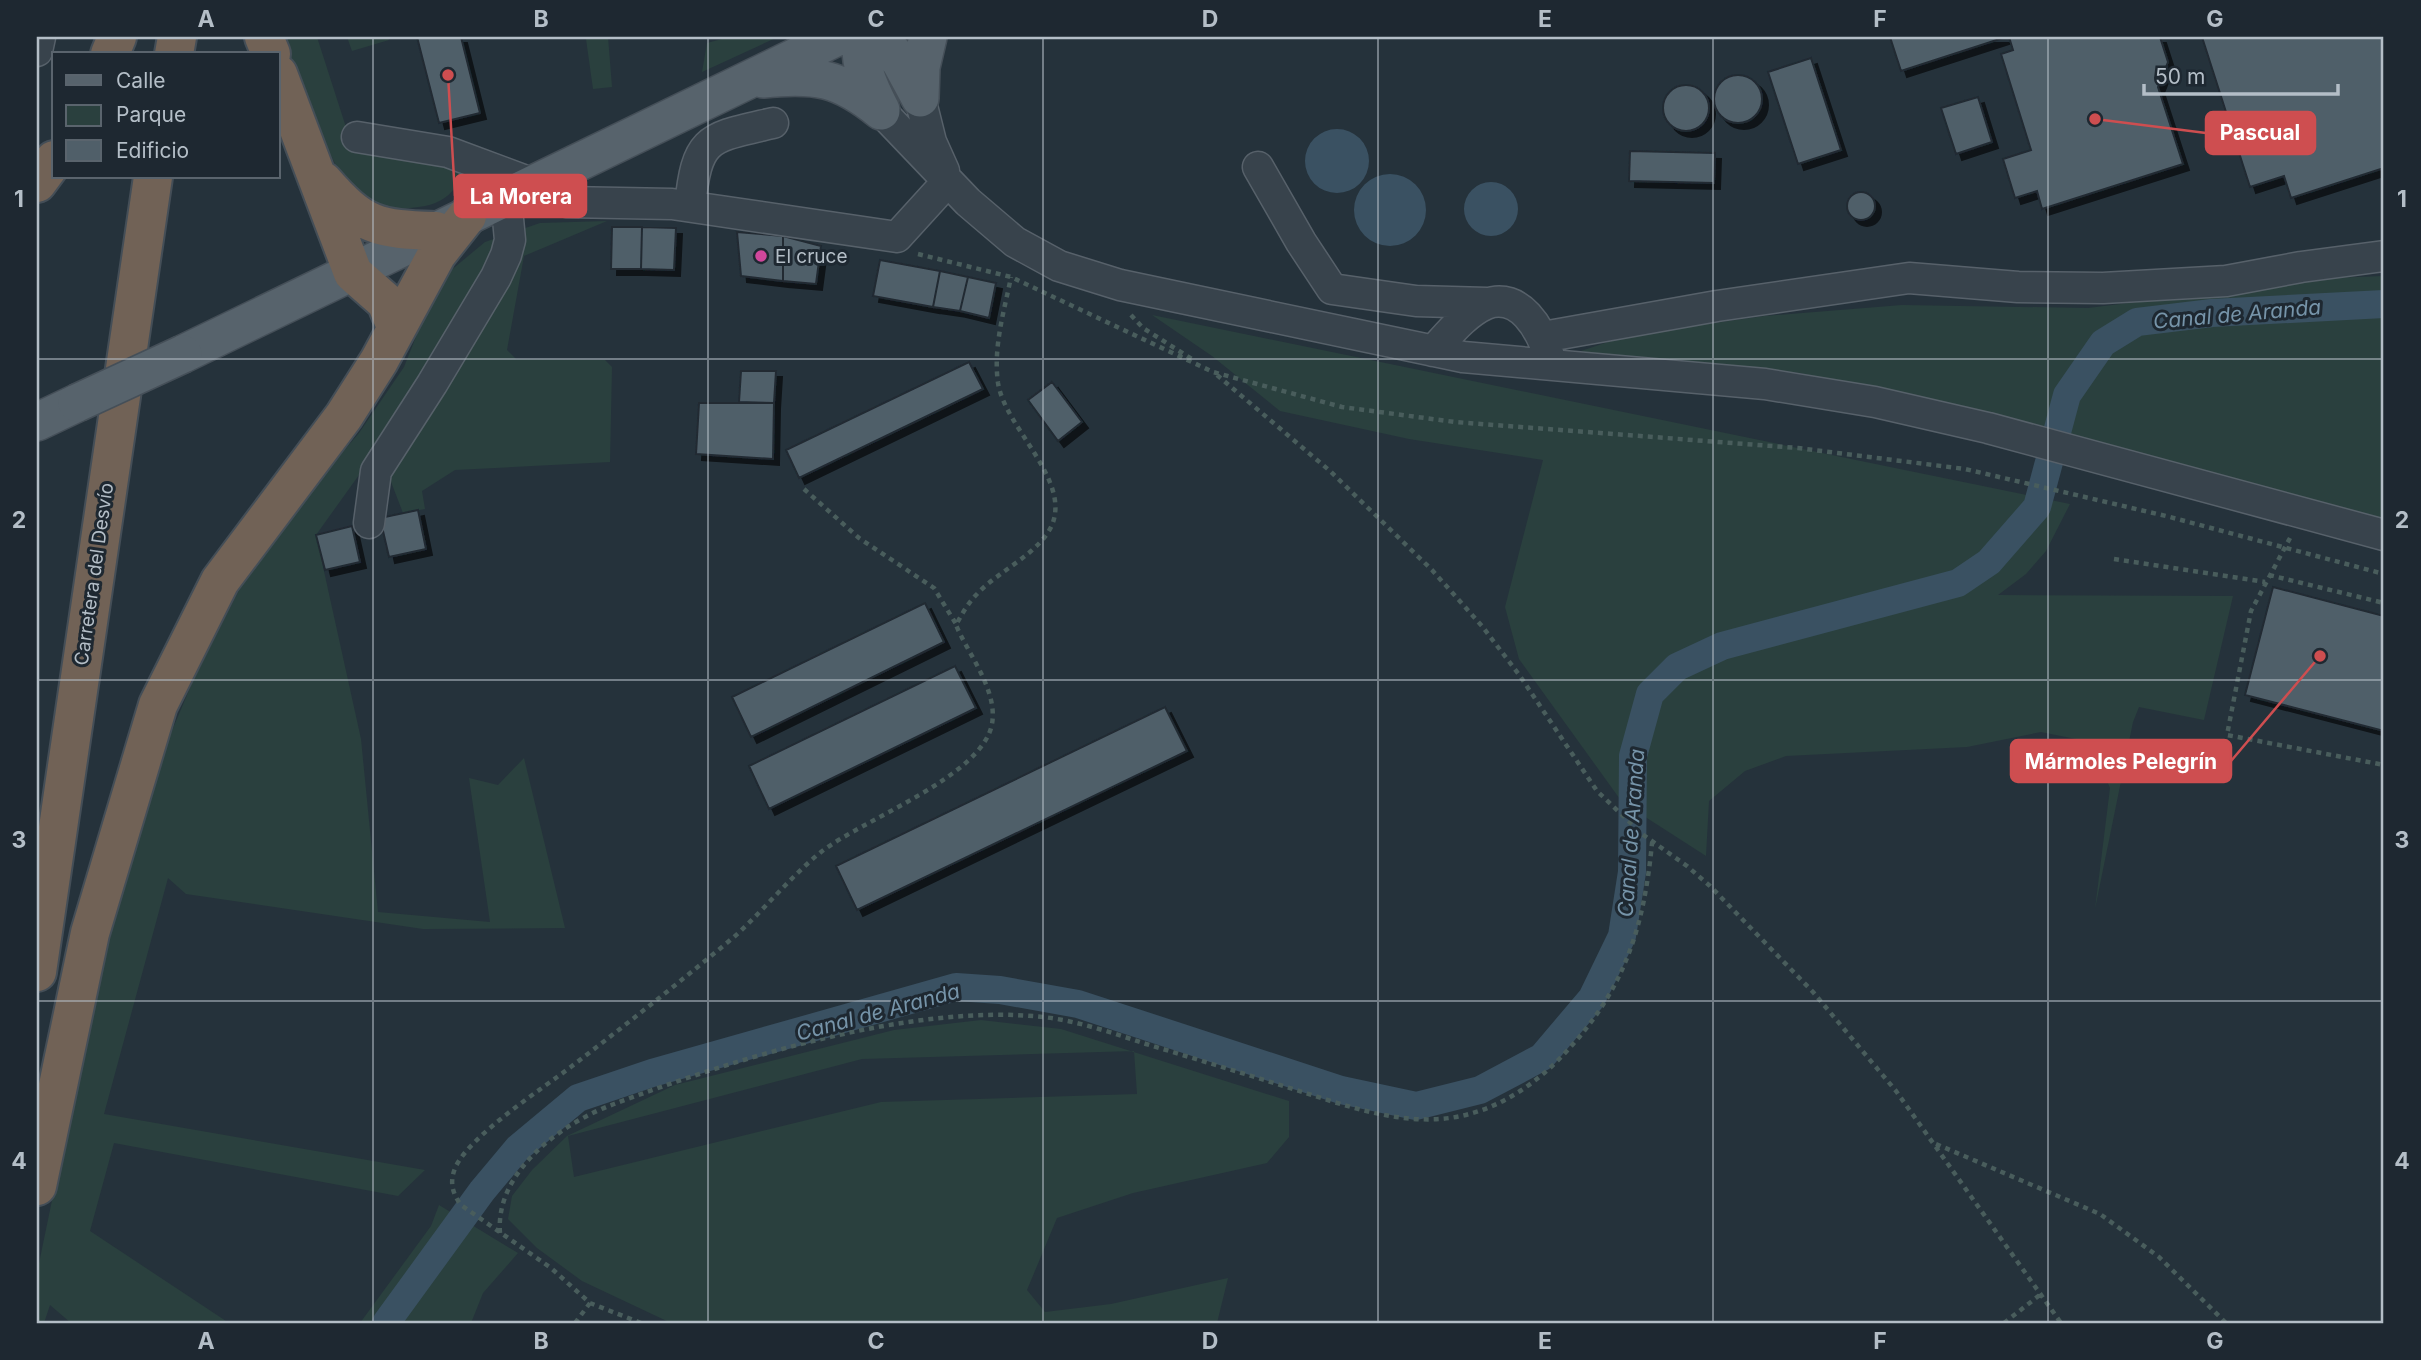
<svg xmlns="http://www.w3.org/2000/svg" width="2421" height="1360" viewBox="0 0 2421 1360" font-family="Inter,sans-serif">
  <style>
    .green { fill: #2a403e; fill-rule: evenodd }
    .water { fill: #3a5162 }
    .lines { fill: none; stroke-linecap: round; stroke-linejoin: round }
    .canal { stroke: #3a5162; stroke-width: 28 }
    .building { fill: #505f69; stroke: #202a33; stroke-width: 2; filter: url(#shadow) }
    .minor-casing { stroke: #57616a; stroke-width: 33 }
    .major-casing { stroke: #454f58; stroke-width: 40 }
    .highway-casing { stroke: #444e57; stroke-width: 42 }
    .path { stroke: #495d5c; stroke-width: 4.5; stroke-dasharray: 5 5; stroke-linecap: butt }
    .minor { stroke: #38434c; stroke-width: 30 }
    .major { stroke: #57636c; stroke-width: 37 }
    .highway { stroke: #716256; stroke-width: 38 }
    .major-bridge-casing { stroke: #454f58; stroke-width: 40; stroke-linecap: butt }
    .major-bridge { stroke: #57636c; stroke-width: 37 }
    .grid { fill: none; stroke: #b4bec7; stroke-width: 2; stroke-opacity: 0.55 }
    .hotel-dot { fill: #d1479c; stroke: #1e2831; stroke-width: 2.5 }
    .labels { text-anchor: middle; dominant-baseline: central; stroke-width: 6; stroke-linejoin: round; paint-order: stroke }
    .poi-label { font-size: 19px; fill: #b4bec7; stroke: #1e2831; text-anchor: start }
    .street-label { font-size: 19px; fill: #b4bec7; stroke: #1e2831 }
    .water-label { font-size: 21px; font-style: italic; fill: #7694a9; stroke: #1e2831 }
    .leader { fill: none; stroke: #ce4e50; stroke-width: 2.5 }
    .callout-dot { fill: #ce4e50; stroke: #1e2831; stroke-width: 2.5 }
    .callout { fill: #ce4e50; stroke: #ce4e50; stroke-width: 2.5 }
    .callout-label { font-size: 21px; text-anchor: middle; font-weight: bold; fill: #fff }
    .neatline { fill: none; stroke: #b4bec7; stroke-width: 2.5 }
    .grid-label { font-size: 23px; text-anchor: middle; font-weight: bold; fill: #b4bec7 }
  </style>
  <defs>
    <filter id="shadow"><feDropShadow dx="6" dy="6" stdDeviation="0" flood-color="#0009"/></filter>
  </defs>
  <rect width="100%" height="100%" fill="#25323b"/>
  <path class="green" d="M282,37h35l36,112 77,10 31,12c-2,19 -17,31 -36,35 -22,4 -47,5 -67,-9 -23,-16 -63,-129 -76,-160z
    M347,37h41l1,3 -37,11z
    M608,37l4,50 -19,2 -7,-50z
    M729,37h49l-76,35 5,-29z
    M607,221l-83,35 -17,94 9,9 89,1 7,7 -2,95 -155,8 -33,21 3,18 -22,4 -15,-39 -24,-6 -48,67 45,204 17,173 112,10 -21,-144 29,7 26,-27 41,170 -142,1 -237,-35 -18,-16 -64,236 321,56 -27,26 -284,-53 -24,88 139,92h-158l-21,-18 -6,18h-7v-50l76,-368 45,-141 34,-81 69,-136 98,-114 45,-66 34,-86 47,-39 55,-19z
    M2384,276v243l-300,-80 -284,-66 -225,-20 54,-18 135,-19 138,-11 186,3 242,-30z
    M1152,315l918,189 -24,47 -20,23 -28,21 235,1 -29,124 -65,-13 -6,15 -38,187 15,-121 -19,-46 -50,-10 -74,15 -181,9 -41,15 -36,30 -3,55 -84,-54 -103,-143 -14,-52 38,-147 -134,-21 -129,-28 -68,-55z
    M981,1020l80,9 228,72v36l-22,26 -134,30 -76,25 -30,72 18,22 66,-8 117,-26 -11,45h-546l-89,-42 -45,-33 -29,-29 4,-23 20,-26 35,-34 108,-51 219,-55zM1134,1051l3,43 -256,8 -307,75 -6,-41 294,-77z
    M439,1205l79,48 -35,40 -12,30h-111l71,-97z"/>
  <path class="water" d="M1305 161a32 32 0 1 1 64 0a32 32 0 1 1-64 0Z
    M1354 210a36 36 0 1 1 72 0a36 36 0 1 1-72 0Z
    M1464 209a27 27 0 1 1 54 0a27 27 0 1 1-54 0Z"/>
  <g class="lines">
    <path class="canal" d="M386,1323l96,-132 36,-43 60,-50 74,-25 304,-86 44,3 78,14 263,86 75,16 64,-16 62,-33 50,-59 30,-62 10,-64 1,-116 17,-62 27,-27 45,-21 236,-63 31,-21 48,-55 30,-112 36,-52 34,-21 75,-9 172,-9"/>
  </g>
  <path class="building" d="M417,37h44l19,76 -41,10z
    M1890,37h116l-105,34z
    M2009,37h151l8,25 -10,25 25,77 -141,45 -5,-18 -22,7 -12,-39 28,-9 -30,-96 12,-4z
    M2202,37h182v131l-93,30 -7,-22 -34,11z
    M1811,58l30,92 -43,14 -30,-92z
    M1714 99a24 24 0 1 1 48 0a24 24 0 1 1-48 0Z
    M1663 108a23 23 0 1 1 46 0a23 23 0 1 1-46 0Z
    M1978,97l14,45 -36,12 -15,-46z
    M1630,151l85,2 -1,30 -85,-2z
    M1847 206a14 14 0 1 1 28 0a14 14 0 1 1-28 0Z
    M612,227h30l-1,42h-30z
    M642,227l34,1 -2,42 -33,-1z
    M737,232l46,4v45l-42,-5z
    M783,236l38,10 -5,38 -33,-3z
    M880,260l60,11 -7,36 -60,-11z
    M940,271l28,6 -8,34 -27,-4z
    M968,277l28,6 -7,35 -29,-7z
    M969,362l14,27 -184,89 -13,-28z
    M741,371h35l-2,32 -35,-1z
    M1052,382l30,40 -24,19 -30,-41z
    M699,403h75l-1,56 -77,-5z
    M418,510l8,39 -37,8 -9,-39z
    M352,526l8,36 -35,8 -9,-35z
    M2273,587l111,29v115l-139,-36z
    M925,603l19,39 -193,95 -19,-40z
    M955,666l21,42 -207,101 -20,-43z
    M1165,707l22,44 -330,159 -21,-44z"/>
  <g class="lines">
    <g class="minor-casing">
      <path id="minor" d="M37,51l3,-14
        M920,98l11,44 13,29
        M881,111l87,91 47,40 44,24 61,19 343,72 302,27 110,18 113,26 396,107
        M357,137l91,15 86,32
        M1258,167l43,75 31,47 84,12 71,2
        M566,202l106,2 225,33 51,-56
        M690,206c7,-70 18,-68 83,-83
        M1543,337l174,-31 192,-28 109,9 85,1 123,-7 75,-14 83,-11
        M1433,351c15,-16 32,-38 53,-47 34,-13 55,26 63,52
        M369,523l7,-52 56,-87 64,-107 10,-22 4,-15 -4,-42"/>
    </g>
    <g class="major-casing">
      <path id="major" d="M861,37c-2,28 7,48 20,73
        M879,37l21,24 20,37
        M763,79c53,-5 76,-2 118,32
        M920,98l1,-31 7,-30
        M183,354l654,-317
        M37,422l40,-19"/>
    </g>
    <g class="highway-casing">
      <path id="highway" d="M264,37l7,17
        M110,54l7,-17
        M174,54l3,-17
        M278,74l75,199 33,29 10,25
        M323,181c40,46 54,48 113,50
        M37,183l17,-23
        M37,972l116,-795
        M37,1186l53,-253 68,-228 62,-124 124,-165 35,-55 58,-107 30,-38"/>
    </g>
    <path class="path" d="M918,254l93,23 202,95 129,35 113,15 343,26 167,21 201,47 218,58
      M1131,315l12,13 52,33
      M1217,375l113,96 102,99 50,56 38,50 77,115 45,43 45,32 23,20 103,106 83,99 165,232
      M804,489l55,49 75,50 22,36
      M2290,538l-39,73 -24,124 157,30
      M2114,559l151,23
      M2269,575l115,28
      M1936,1144l164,70 59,43 67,66
      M500,1233c-5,-62 62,-110 114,-129 123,-46 298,-101 429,-87 35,4 70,16 103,27 50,15 100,30 150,46 54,17 116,40 173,24 36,-9 71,-34 95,-60 60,-63 80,-126 88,-211
      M575,1323l15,-20
      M641,1323l-51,-20 -39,-35 -90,-63c-9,-12 -12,-24 -5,-39 16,-32 86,-77 116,-100 55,-42 109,-85 162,-129 30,-27 56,-60 87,-85 42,-33 161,-75 171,-128 6,-34 -24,-70 -36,-99 6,-11 12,-22 21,-31 21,-23 62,-40 75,-69 19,-46 -47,-97 -54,-142 -5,-36 6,-71 13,-106
      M2004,1323l37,-29"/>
    <use href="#minor" class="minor"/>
    <use href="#major" class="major"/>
    <use href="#highway" class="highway"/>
    <g class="major-bridge-casing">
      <path id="major-bridge" d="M77,403l106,-49"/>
    </g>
    <use href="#major-bridge" class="major-bridge"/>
  </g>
  <path class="grid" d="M373,37v1286M708,37v1286M1043,37v1286M1378,37v1286M1713,37v1286M2048,37v1286M37,359h2347M37,680h2347M37,1001h2347"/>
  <circle class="hotel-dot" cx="761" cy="256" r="7"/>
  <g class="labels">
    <g class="poi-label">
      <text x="775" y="256">El cruce</text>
    </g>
    <g class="street-label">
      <text transform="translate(94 574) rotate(-82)">Carretera del Desvío</text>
    </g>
    <g class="water-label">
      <text transform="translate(2237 314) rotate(-5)">Canal de Aranda</text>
      <text transform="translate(1631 833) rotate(-86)">Canal de Aranda</text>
      <text transform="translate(878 1012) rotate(-15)">Canal de Aranda</text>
    </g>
  </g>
  <path class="leader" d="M2095 119L2206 133M448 75L455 196M2320 656L2231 761"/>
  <g class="callout-dot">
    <circle cx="2095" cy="119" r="7"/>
    <circle cx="448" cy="75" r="7"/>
    <circle cx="2320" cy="656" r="7"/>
  </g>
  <g class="callout">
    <rect x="2206" y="112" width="109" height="42" rx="7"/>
    <rect x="455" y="175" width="131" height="42" rx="7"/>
    <rect x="2011" y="740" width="220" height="42" rx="7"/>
  </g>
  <g class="callout-label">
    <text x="2260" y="140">Pascual</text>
    <text x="521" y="204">La Morera</text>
    <text x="2121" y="769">Mármoles Pelegrín</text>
  </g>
  <rect width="2421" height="1360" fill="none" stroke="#1e2831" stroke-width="77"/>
  <rect x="52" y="52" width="228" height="126" fill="#1e2831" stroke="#5a646d" stroke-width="2"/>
  <rect x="66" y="75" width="35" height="10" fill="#57636c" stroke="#5a646d" stroke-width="2"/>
  <text x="116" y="88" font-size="21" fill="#b4bec7">Calle</text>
  <rect x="66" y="105" width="35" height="21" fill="#2a403e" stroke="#5a646d" stroke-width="2"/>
  <text x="116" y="122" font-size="21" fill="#b4bec7">Parque</text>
  <rect x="66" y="140" width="35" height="21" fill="#505f69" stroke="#5a646d" stroke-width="2"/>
  <text x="116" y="158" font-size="21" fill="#b4bec7">Edificio</text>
  <path d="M2144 84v10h194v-10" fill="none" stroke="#b4bec7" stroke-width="3.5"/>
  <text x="2155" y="84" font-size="21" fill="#b4bec7" stroke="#1e2831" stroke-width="5" paint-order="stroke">50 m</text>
  <rect x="38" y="38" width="2344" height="1284" class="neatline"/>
  <g class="grid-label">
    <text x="206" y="27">A</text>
    <text x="541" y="27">B</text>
    <text x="876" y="27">C</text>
    <text x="1210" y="27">D</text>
    <text x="1545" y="27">E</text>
    <text x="1880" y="27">F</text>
    <text x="2215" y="27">G</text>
    <text x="19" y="207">1</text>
    <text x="2402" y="207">1</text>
    <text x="19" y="528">2</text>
    <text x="2402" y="528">2</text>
    <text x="19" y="848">3</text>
    <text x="2402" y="848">3</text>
    <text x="19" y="1169">4</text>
    <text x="2402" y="1169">4</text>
    <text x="206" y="1349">A</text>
    <text x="541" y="1349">B</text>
    <text x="876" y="1349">C</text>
    <text x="1210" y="1349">D</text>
    <text x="1545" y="1349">E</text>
    <text x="1880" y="1349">F</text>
    <text x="2215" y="1349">G</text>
  </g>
</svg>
